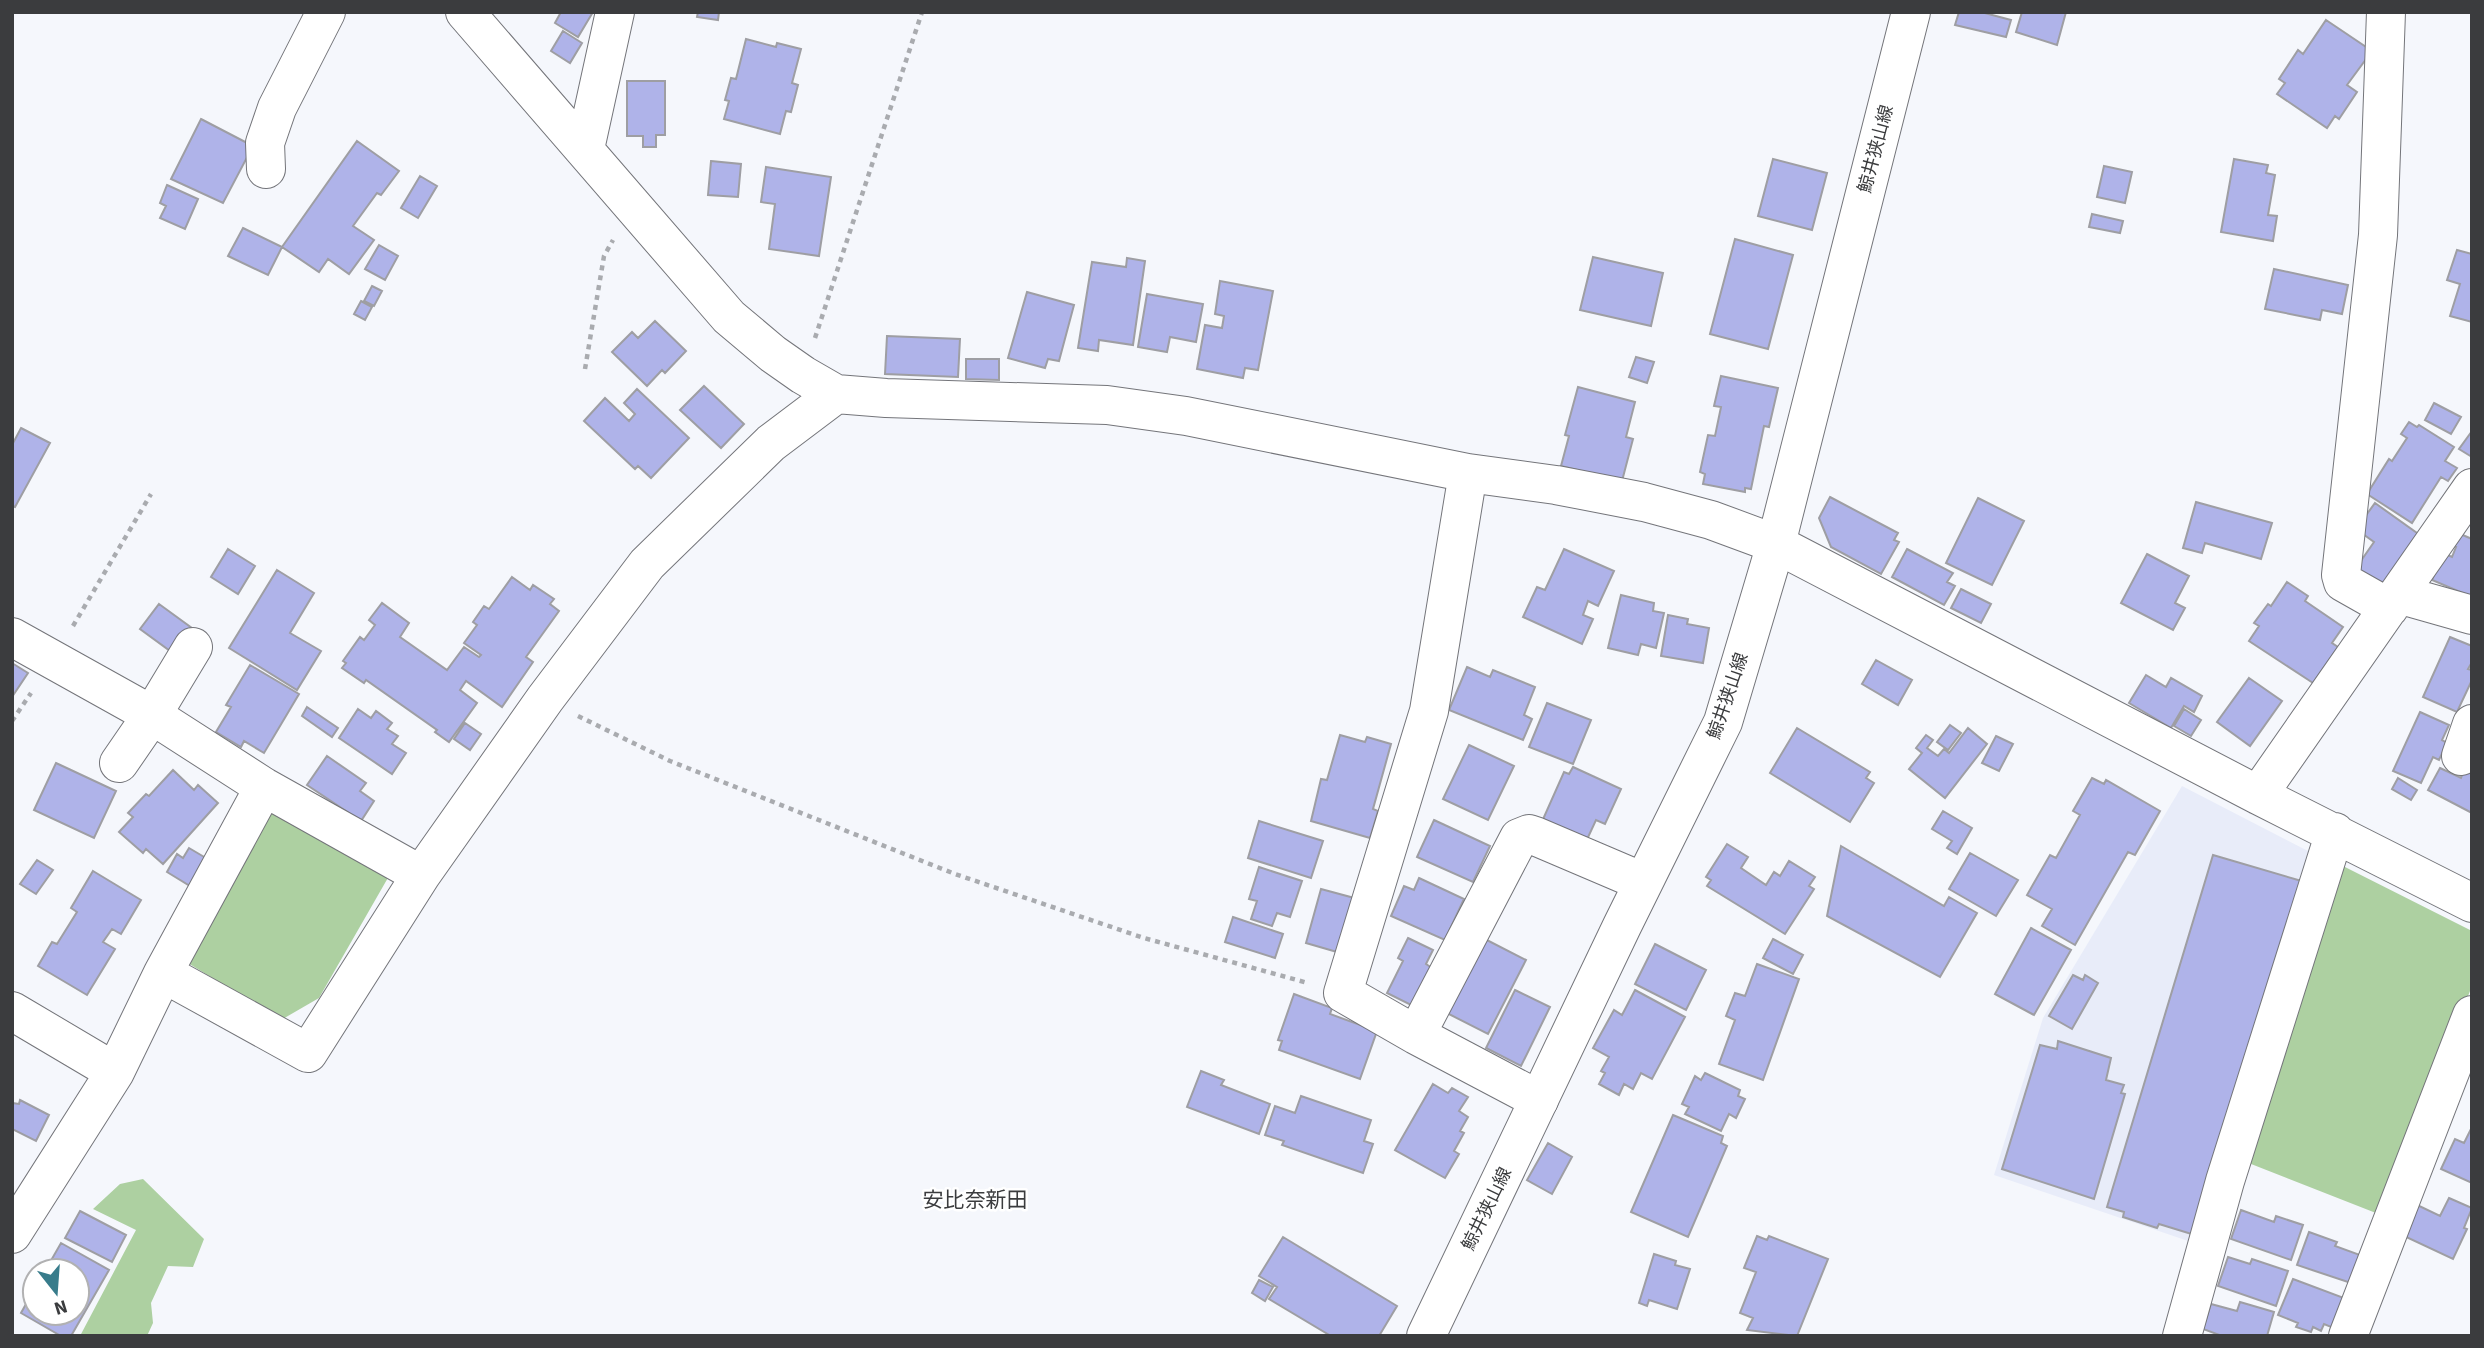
<svg xmlns="http://www.w3.org/2000/svg" width="2484" height="1348" viewBox="0 0 2484 1348" font-family="'Source Sans 3','Noto Sans JP',sans-serif">
  <style>
    .built { fill: #e8ecf9 }
    .green { fill: #add0a1 }
    .building { fill: #afb3e9; stroke: #9e9ea3; stroke-width: 2 }
    .lines { fill: none; stroke-linecap: round; stroke-linejoin: round }
    .minor-casing { stroke: #74757a; stroke-width: 40 }
    .major-casing { stroke: #74757a; stroke-width: 40 }
    .path { stroke: #a9abaf; stroke-width: 4.5; stroke-dasharray: 5 5; stroke-linecap: butt }
    .minor { stroke: #fff; stroke-width: 38 }
    .major { stroke: #fff; stroke-width: 38 }
    .labels { text-anchor: middle; dominant-baseline: central; stroke-width: 5; stroke-linejoin: round; paint-order: stroke }
    .street-label { font-size: 18px; fill: #3b3c3e; stroke: #fff }
    .quarter-label { font-size: 21px; fill: #3b3c3e; stroke: #fff }
  </style>
  <rect width="100%" height="100%" fill="#f5f7fc"/>
  <path class="built" d="M2182,786l128,66 -113,392 -203,-69 49,-157z"/>
  <path class="green" d="M273,807l116,69 -70,122 -38,22 -98,-60z
    M2339,864l133,67v55l-91,229 -135,-53z
    M143,1179l61,60 -11,28 -25,-1 -17,37 2,20 -6,13h-67l56,-106 -43,-21 27,-25z"/>
  <path class="building" d="M561,12h32l-15,25 -23,-14z
    M698,12h21l-1,8 -21,-3z
    M1959,12h22l30,8 -5,17 -51,-12z
    M2022,12h44l-9,33 -41,-13z
    M2326,20l46,31 -25,34 10,7 -18,27 -4,-3 -8,12 -50,-34 8,-11 -6,-4 19,-29 5,4z
    M563,31l19,12 -12,20 -19,-12z
    M746,39l30,8 1,-4 24,6 -9,34 6,2 -7,27 -5,-1 -6,23 -56,-15 5,-18 -4,-1 6,-22 5,1z
    M627,81h38v54h-9v12h-13v-11h-16z
    M201,119l52,27 -30,57 -52,-24z
    M357,141l42,30 -18,24 -4,-2 -24,33 21,14 -25,34 -21,-15 -9,13 -37,-25z
    M1773,159l54,14 -15,57 -54,-14z
    M2234,159l34,6 -2,8 9,2 -7,40 9,1 -4,25 -52,-9z
    M711,161l30,3 -3,33 -30,-2z
    M2104,166l28,6 -7,31 -28,-6z
    M766,167l65,10 -12,79 -50,-7 6,-45 -14,-2z
    M420,176l17,10 -19,32 -17,-10z
    M167,185l31,14 -13,30 -25,-11 6,-12 -6,-3z
    M2092,214l31,7 -3,12 -31,-6z
    M243,228l39,19 -14,28 -40,-19z
    M1735,239l58,16 -25,94 -58,-15z
    M379,245l19,11 -13,24 -20,-11z
    M2457,250l15,4v68l-22,-6 10,-32 -13,-4z
    M1593,257l70,16 -12,53 -71,-16z
    M1127,258l18,3 -12,84 -34,-5 -1,11 -20,-3 14,-86 34,5z
    M2274,269l74,16 -6,29 -20,-4 -2,10 -55,-11z
    M1220,281l53,10 -15,79 -13,-2 -2,10 -46,-9 8,-44 17,3 2,-12 -9,-2z
    M372,286l10,5 -8,15 -10,-5z
    M1027,292l47,13 -15,56 -11,-2 -3,9 -37,-10z
    M1147,294l56,10 -7,38 -26,-5 -3,15 -29,-5z
    M361,301l11,6 -7,13 -11,-6z
    M655,321l31,30 -21,22 -3,-3 -15,16 -35,-34 20,-20 6,6z
    M887,336l73,3 -2,38 -73,-3z
    M1636,357l18,5 -7,21 -18,-6z
    M966,359h33v21l-33,-1z
    M1721,376l57,12 -9,39 -5,-1 -13,63 -6,-1v4l-42,-8 2,-10 -5,-2 8,-37 7,1 6,-29 -7,-1z
    M704,386l40,38 -23,24 -41,-38z
    M1578,387l57,15 -9,35 7,2 -11,42 -61,-15 8,-30 -4,-1z
    M637,389l52,49 -38,40 -13,-12 -3,3 -51,-48 21,-23 24,23 6,-7 -11,-11z
    M2434,403l27,14 -10,17 -26,-14z
    M2409,422l8,5 2,-2 35,22 -9,14 12,7 -9,13 -7,-4 -29,46 -45,-29 22,-35 3,2 15,-23 -6,-4z
    M21,428l29,15 -35,64 -3,-1v-61z
    M2472,431v26l-13,-8z
    M1830,497l68,36 -4,7 5,2 -18,32 -50,-27 -12,-29z
    M1978,498l46,23 -32,64 -46,-22z
    M2196,502l76,21 -11,36 -56,-16 -3,10 -19,-5z
    M2375,503l49,35 -38,52 -30,-22 18,-26 -18,-13z
    M2458,533l14,6v58l-40,-17 11,-27 9,4 4,-10 -4,-1z
    M228,549l27,17 -17,28 -27,-17z
    M1564,549l50,22 -16,35 -10,-5 -5,14 10,4 -11,25 -59,-27 14,-30 8,3z
    M1907,549l46,24 -6,9 8,4 -11,19 -52,-28z
    M2147,554l42,22 -14,27 10,5 -12,22 -52,-27z
    M277,570l37,23 -24,40 31,18 -24,39 -68,-42z
    M512,577l18,13 3,-5 21,14 -4,5 9,7 -33,46 7,5 -31,45 -36,-26 -6,9 17,13 -28,39 -14,-10 2,-2 -71,-50 -2,3 -22,-15 4,-5 -3,-2 17,-24 4,3 11,-15 -6,-5 13,-17 27,20 -9,14 47,33 17,-23 15,10 2,-2 -17,-12 13,-18 -4,-3 11,-16 5,3z
    M2287,582l21,14 -3,5 38,26 -11,16 6,4 -25,36 -64,-42 10,-15 -5,-3 14,-19 3,2z
    M1961,589l30,15 -10,19 -30,-15z
    M1621,595l33,8 -1,8 11,2 -8,35 -15,-4 -3,11 -30,-7z
    M159,604l37,27 -19,25 -37,-27z
    M1668,615l20,4 -1,5 22,4 -6,35 -42,-7z
    M2450,637l22,9v16l-4,7 4,1v10l-15,32 -34,-15z
    M1876,660l36,20 -14,25 -36,-21z
    M12,663l16,10 -16,24z
    M250,665l49,29 -35,59 -20,-12 -3,6 -25,-15 15,-25 -5,-2z
    M1467,667l23,10 3,-7 42,17 -11,28 8,4 -9,21 -74,-30z
    M2146,675l20,12 5,-9 31,18 -8,16 -10,-6 -13,22 -42,-25z
    M2249,678l33,23 -32,45 -33,-24z
    M1547,703l44,17 -18,44 -44,-17z
    M307,707l31,21 -6,9 -30,-21z
    M358,709l13,9 5,-7 16,12 -5,6 11,7 -6,8 14,9 -14,21 -53,-36z
    M2184,709l17,11 -10,16 -17,-10z
    M2420,712l29,13 -7,15 5,3 -8,17 -6,-3 -12,26 -28,-12z
    M465,723l16,11 -11,16 -16,-11z
    M1950,725l11,8 -13,17 -11,-8z
    M1797,728l73,44 -4,6 8,5 -24,39 -80,-49z
    M1968,728l19,16 -42,54 -36,-29 13,-16 -6,-5 10,-13 7,5 -6,8 11,8 6,-7 5,4z
    M1340,735l25,7 2,-5 24,7 -18,65 5,2 -8,27 -59,-17 10,-42 6,1z
    M1996,736l17,8 -14,27 -17,-8z
    M1469,745l45,21 -26,54 -45,-21z
    M327,756l39,27 -6,8 14,10 -13,20 -54,-36z
    M56,763l60,28 -22,47 -60,-28z
    M1573,767l48,22 -16,35 -9,-4 -12,26 -44,-20 24,-54 5,2z
    M2440,768l21,10 3,-8 8,4v39l-44,-23z
    M173,770l21,20 4,-5 20,18 -55,61 -17,-15 -3,4 -24,-21 14,-15 -5,-4 18,-19 3,2z
    M2092,778l12,6 2,-4 54,31 -25,44 -7,-3 -53,93 -33,-19 10,-17 -25,-14 23,-40 6,3 24,-43 -7,-4z
    M2398,778l19,12 -6,10 -19,-11z
    M1943,811l29,17 -15,26 -10,-6 5,-7 -20,-12z
    M1434,820l56,26 -17,36 -56,-25z
    M1259,821l64,20 -12,37 -63,-20z
    M1727,844l21,13 -7,11 25,17 8,-13 6,4 9,-15 26,16 -6,9 5,3 -29,45 -78,-48 4,-6 -5,-3z
    M1841,846l103,60 5,-9 28,16 -37,64 -113,-61z
    M189,848l22,13 -16,28 -28,-17 10,-18 6,4z
    M1970,853l48,27 -22,36 -47,-27z
    M2213,855l92,27 -107,354 -39,-12 -2,4 -34,-11 1,-5 -17,-5z
    M37,860l16,10 -17,24 -16,-10z
    M1259,867l43,14 -12,36 -13,-4 -5,13 -21,-7 6,-18 -8,-2z
    M93,871l48,29 -20,34 -9,-5 -9,13 12,7 -28,46 -49,-29 14,-24 5,2 20,-32 -6,-4z
    M1419,878l45,21 -19,41 -54,-24 13,-30 10,4z
    M1321,889l37,10 -21,53 -31,-9z
    M1233,917l50,17 -8,24 -50,-16z
    M2031,928l40,22 -37,65 -39,-21z
    M1479,936l47,24 -38,74 -47,-24z
    M1408,938l25,12 -7,14 6,4 -19,38 -26,-13 16,-32 -5,-3z
    M1773,939l30,16 -10,19 -30,-16z
    M1655,944l51,26 -20,40 -51,-26z
    M1757,964l42,15 -36,101 -44,-16 16,-44 -9,-4 9,-23 10,3z
    M2073,975l10,5 2,-5 13,8 -26,46 -23,-13z
    M1515,990l35,17 -29,59 -35,-18z
    M1635,990l50,27 -33,62 -11,-6 -8,16 -9,-5 -5,11 -20,-11 6,-11 -4,-2 8,-14 -16,-9 21,-38 8,5z
    M1294,994l38,14 -2,6 47,17 -17,48 -81,-29 3,-9 -4,-1z
    M2058,1041l53,17 -5,22 18,5 -3,8 4,1 -31,105 -92,-30 38,-124 17,4z
    M1201,1071l23,9 -3,5 49,19 -11,30 -72,-27z
    M1705,1073l35,17 -2,6 7,3 -9,19 -7,-4 -8,17 -36,-17 4,-7 -7,-3 13,-28 6,4z
    M1433,1084l15,9 4,-5 16,9 -9,14 9,6 -8,14 4,2 -10,18 5,3 -14,24 -50,-28z
    M1301,1096l70,24 -7,21 9,3 -10,29 -81,-28 2,-4 -19,-6 10,-29 20,7z
    M20,1100l29,15 -13,26 -24,-12v-26l7,1z
    M1673,1115l50,21 -2,7 6,3 -39,91 -57,-25z
    M2472,1127v56l-31,-14 14,-30 9,4z
    M1548,1143l24,14 -20,37 -25,-14z
    M2449,1198l23,10 -8,20 3,1 -14,30 -49,-23 9,-33 27,13z
    M2241,1210l33,12 2,-6 27,9 -12,35 -60,-21z
    M80,1211l46,24 -14,27 -47,-24z
    M2309,1232l28,10 -2,4 25,9 -9,28 -54,-18z
    M1757,1236l10,4 2,-4 59,23 -31,77 -50,-6 6,-12 -13,-5 16,-41 -12,-4z
    M1283,1237l114,69 -18,30h-48l-62,-37 8,-12 -18,-11z
    M61,1243l48,27 -38,66h-10l-40,-23 14,-25v25h42v-42h-32z
    M1654,1254l22,7 -1,4 15,4 -13,40 -28,-9 -2,6 -8,-3z
    M2228,1257l22,7 2,-5 36,12 -12,35 -58,-20z
    M2293,1279l51,19 -8,31 -12,-5 -3,7 -8,-4 -2,5 -15,-5 2,-4 -20,-8z
    M1259,1280l14,7 -8,14 -13,-8z
    M2240,1302l34,10 -7,24h-45l-19,-7 8,-25 26,7z"/>
  <g class="lines">
    <g class="minor-casing">
      <path id="minor" d="M465,12l264,305 44,37 30,21 33,19 50,4 221,7 79,11 282,57 88,12 88,17 67,18 65,24 482,251 214,108
        M2386,12l-8,223 -37,340 2,7 46,26
        M585,149l30,-137
        M266,169l-1,-26 12,-35 49,-96
        M1468,473l-39,238 -86,282 73,42 123,65
        M2398,594l74,21
        M12,637l140,78 112,72 157,88
        M2461,756l11,-32
        M119,763l33,-48 41,-68
        M2258,795l214,-307
        M163,973l101,-186
        M12,1011l103,61
        M1416,1035l103,-197 10,-4 6,2 108,46
        M12,1234l103,-162 48,-99 145,80 113,-178 124,-176 102,-135 124,-121 65,-49
        M2182,1336l43,-155 110,-349
        M2348,1336l124,-321"/>
    </g>
    <g class="major-casing">
      <path id="major" d="M1426,1336l196,-410 101,-204 53,-178 135,-532"/>
    </g>
    <path class="path" d="M815,338l107,-326
      M585,369l19,-113 9,-16
      M73,626l78,-132
      M578,716l92,45 285,113 189,64 164,45
      M12,721l19,-28"/>
    <use href="#minor" class="minor"/>
    <use href="#major" class="major"/>
  </g>
  <g class="labels">
    <g class="street-label">
      <text transform="translate(1876 149) rotate(-75)">鯨井狭山線</text>
      <text transform="translate(1728 696) rotate(-71)">鯨井狭山線</text>
      <text transform="translate(1487 1209) rotate(-64)">鯨井狭山線</text>
    </g>
    <g class="quarter-label">
      <text x="975" y="1200">安比奈新田</text>
    </g>
  </g>
  <rect width="2484" height="1348" fill="none" stroke="#3b3c3e" stroke-width="28"/>
  <g transform="translate(56 1292) rotate(163)"><circle r="33" fill="#ffffff" stroke="#b1b1b2" stroke-width="2"/>
  <path d="M0-5L12 26L0 18L-12 26Z" fill="#387c8b"/>
  <text y="-10" font-size="19" font-weight="bold" text-anchor="middle" fill="#3b3c3e">N</text>
  </g>
</svg>
